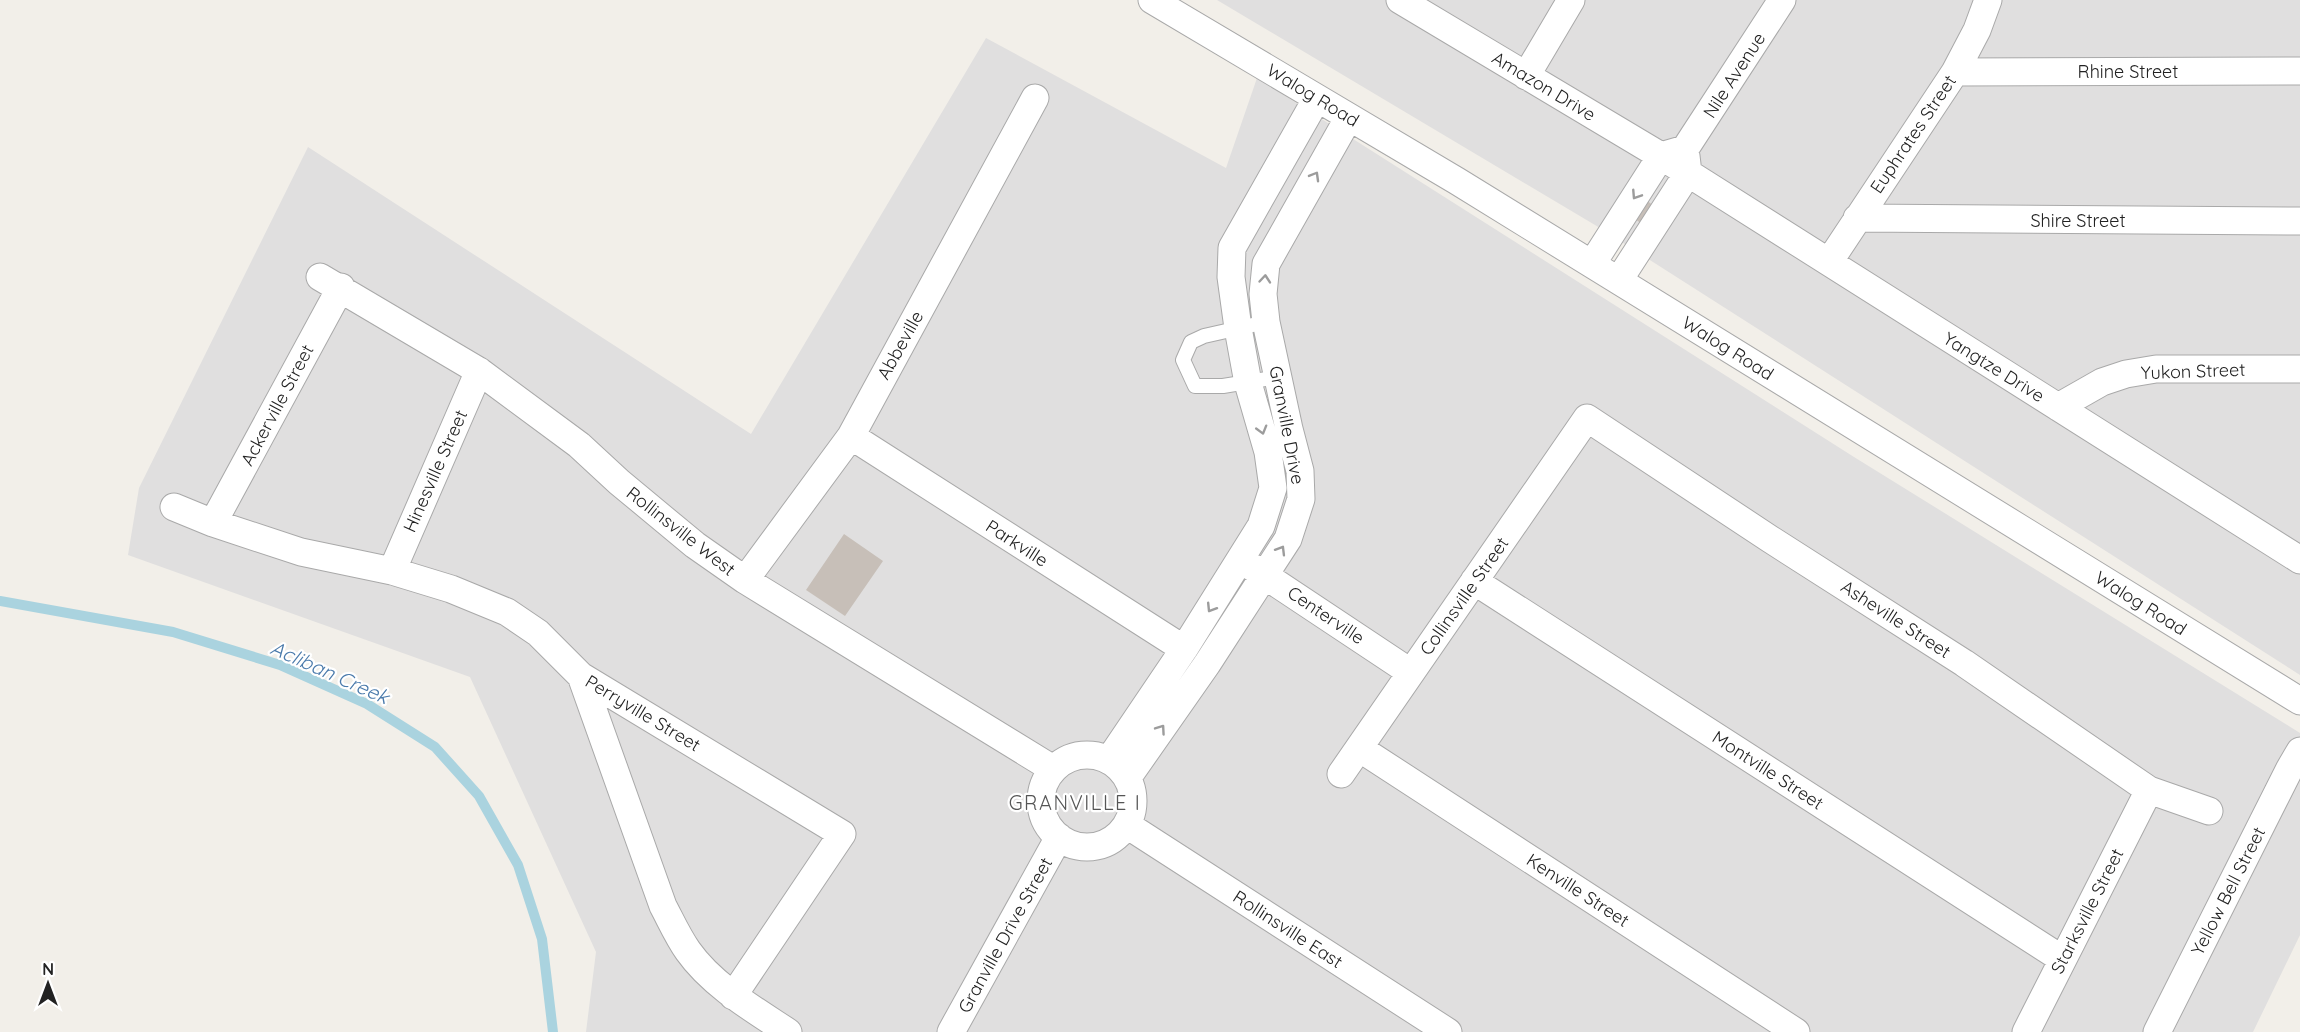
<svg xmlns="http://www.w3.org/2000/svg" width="2300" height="1032" viewBox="0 0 2300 1032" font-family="Quicksand,sans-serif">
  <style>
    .residential { fill: #e0dfdf }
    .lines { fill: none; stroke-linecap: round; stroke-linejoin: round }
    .stream { stroke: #aad3df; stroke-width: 10 }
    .building { fill: #c7bfb8 }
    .service-casing { stroke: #a9a9a9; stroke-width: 16 }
    .minor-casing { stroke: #a9a9a9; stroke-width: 29 }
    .service { stroke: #fff; stroke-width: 14 }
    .minor { stroke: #fff; stroke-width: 27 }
    .oneway { stroke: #9c9c9c }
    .labels { text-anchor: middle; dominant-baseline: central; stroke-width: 4.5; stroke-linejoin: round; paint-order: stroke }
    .street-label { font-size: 18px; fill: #222; stroke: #fff }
    .water-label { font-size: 20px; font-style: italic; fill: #4a7aab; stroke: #fff }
    .neighbourhood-label { font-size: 20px; letter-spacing: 1.5px; fill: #555; stroke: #fff }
  </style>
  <rect width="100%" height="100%" fill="#f2efe9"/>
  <path class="residential" d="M1217,0h1083v675l-705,-450z
    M986,38l240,130 31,-90 597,379 446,276v202l-47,97h-1667l10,-80 -126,-275 -342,-122 11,-67 169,-341 443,287z"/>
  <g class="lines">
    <path class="stream" d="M0,601l173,31 107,33 87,39 68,43 44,49 39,69 24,74 11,93"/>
  </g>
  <path class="building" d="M1646,200l8,6 -12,18 -7,-5z
    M844,534l39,27 -38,55 -39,-26z"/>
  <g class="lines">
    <g class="service-casing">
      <path id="service" d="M1266,322l-62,14 -13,6 -8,18 12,26h28l55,-9"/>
    </g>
    <g class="minor-casing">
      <path id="minor" d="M1152,0l305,181 843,520
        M1400,0l261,156 639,404
        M1955,72l345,-1
        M1526,76l45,-76
        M1857,218l443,3
        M1829,262l126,-190 22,-42 11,-30
        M1592,264l69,-108 24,-7 97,-149
        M320,277l159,94 100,74 40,37 76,63 50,35 308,189
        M1619,280l69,-107 -2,-17
        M2058,407l44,-25 24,-8 30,-5h144
        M851,436l333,213
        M174,507l39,16 88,29 91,19 59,18 56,23 31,21 43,43 261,158 -109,162
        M213,523l128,-236
        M1252,567l158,105
        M392,571l87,-200
        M745,580l106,-144 184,-338
        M1474,581l588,378
        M581,676l82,230c8,15 15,31 25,45 24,34 65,58 100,81
        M1359,748l437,284
        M1041 801a46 46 0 1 1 92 0a46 46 0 1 1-92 0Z
        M1109,760l75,-111 77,-123 12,-38 -5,-36 -20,-69 -10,-55 -7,-51 1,-29 85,-150
        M1341,774l246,-356 183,121 194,124 185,127 60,21
        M1128,777l79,-113 81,-125 13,-40 -1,-28 -11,-42 -23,-107 -3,-28 3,-30 83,-147
        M1127,825l321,207
        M951,1032l108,-195
        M2026,1032l123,-242
        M2157,1032l133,-264 10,-17"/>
    </g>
    <use href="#service" class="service"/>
    <use href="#minor" class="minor"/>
  </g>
  <defs><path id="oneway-chevron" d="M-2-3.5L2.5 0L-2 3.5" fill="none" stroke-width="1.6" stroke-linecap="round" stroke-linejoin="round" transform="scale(1.5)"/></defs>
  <g class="oneway">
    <use href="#oneway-chevron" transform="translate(1315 176) rotate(-60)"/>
    <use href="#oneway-chevron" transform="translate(1636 195) rotate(123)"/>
    <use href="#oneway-chevron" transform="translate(1265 279) rotate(-85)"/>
    <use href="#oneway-chevron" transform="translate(1262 430) rotate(74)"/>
    <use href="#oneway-chevron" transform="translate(1281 550) rotate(-59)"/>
    <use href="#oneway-chevron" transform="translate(1211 608) rotate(122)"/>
    <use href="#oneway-chevron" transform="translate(1161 729) rotate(-55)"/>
  </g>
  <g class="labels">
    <g class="street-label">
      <text x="2128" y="71">Rhine Street</text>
      <text transform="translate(1734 75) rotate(-57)">Nile Avenue</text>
      <text transform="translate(1544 86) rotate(31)">Amazon Drive</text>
      <text transform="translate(1313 95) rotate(31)">Walog Road</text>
      <text transform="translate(1913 134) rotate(-56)">Euphrates Street</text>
      <text x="2078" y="220">Shire Street</text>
      <text transform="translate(900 345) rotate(-61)">Abbeville</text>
      <text transform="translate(1728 348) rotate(32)">Walog Road</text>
      <text transform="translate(1994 367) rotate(32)">Yangtze Drive</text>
      <text transform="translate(2193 371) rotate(-2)">Yukon Street</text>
      <text transform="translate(277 405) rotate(-62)">Ackerville Street</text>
      <text transform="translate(1287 425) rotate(79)">Granville Drive</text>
      <text transform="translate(435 471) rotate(-66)">Hinesville Street</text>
      <text transform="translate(681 531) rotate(38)">Rollinsville West</text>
      <text transform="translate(1017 543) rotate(33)">Parkville</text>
      <text transform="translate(1464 596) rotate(-55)">Collinsville Street</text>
      <text transform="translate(2141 603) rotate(32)">Walog Road</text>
      <text transform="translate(1326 615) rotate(34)">Centerville</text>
      <text transform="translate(1896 619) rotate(33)">Asheville Street</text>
      <text transform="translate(643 713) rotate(31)">Perryville Street</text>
      <text transform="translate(1768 770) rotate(33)">Montville Street</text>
      <text transform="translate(1578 890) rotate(33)">Kenville Street</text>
      <text transform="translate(2228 891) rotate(-63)">Yellow Bell Street</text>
      <text transform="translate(2087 911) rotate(-63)">Starksville Street</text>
      <text transform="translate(1288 929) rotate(33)">Rollinsville East</text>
      <text transform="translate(1005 935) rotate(-61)">Granville Drive Street</text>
    </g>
    <g class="water-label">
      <text transform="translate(330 672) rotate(24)">Acliban Creek</text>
    </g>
    <g class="neighbourhood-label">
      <text x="1075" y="802">GRANVILLE I</text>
    </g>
  </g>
  <g transform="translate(48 984)" stroke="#ffffff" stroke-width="4.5" paint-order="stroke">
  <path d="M0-4.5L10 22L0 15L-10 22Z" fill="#222222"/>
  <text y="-9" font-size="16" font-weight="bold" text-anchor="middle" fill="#222222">N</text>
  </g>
</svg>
